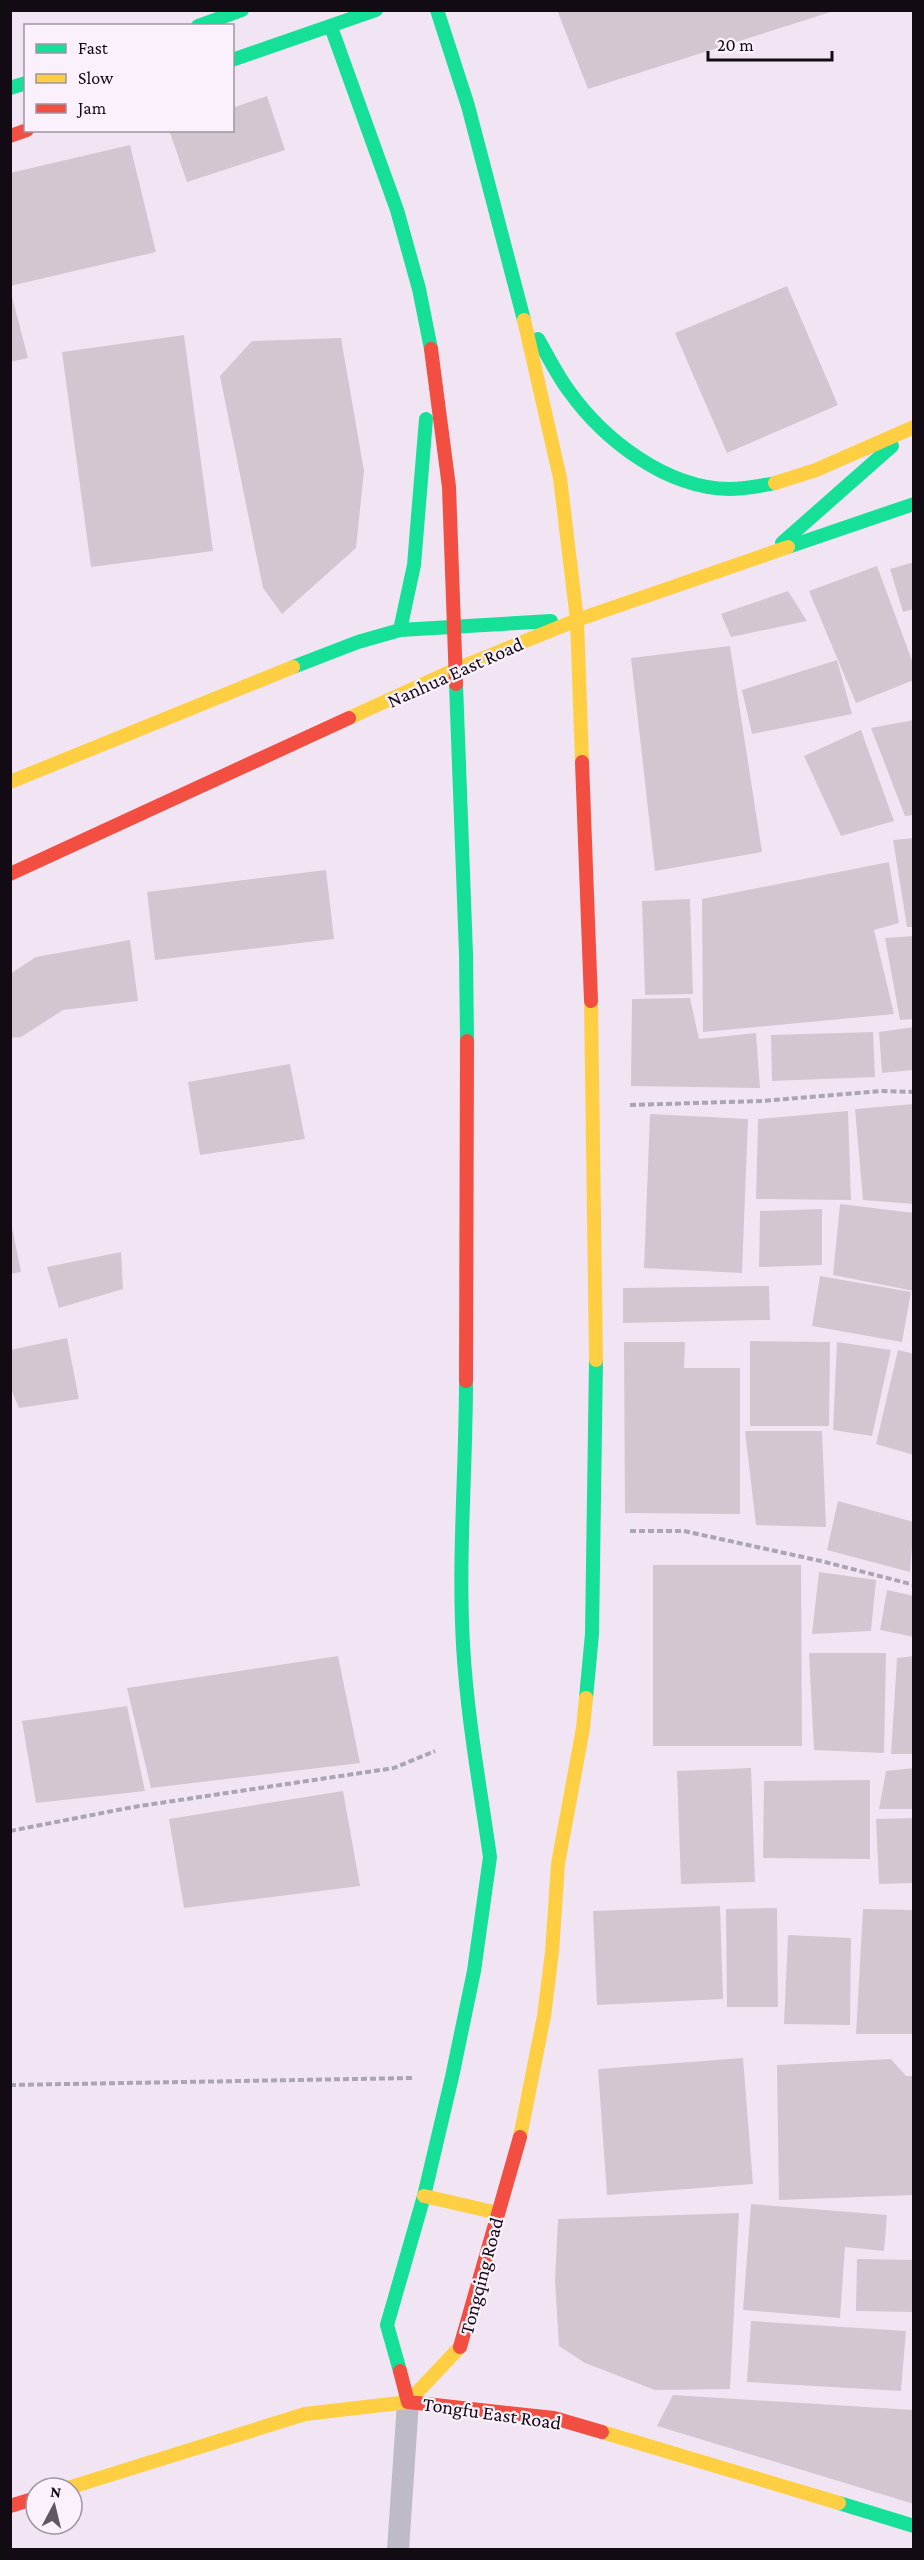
<svg xmlns="http://www.w3.org/2000/svg" width="924" height="2560" viewBox="0 0 924 2560" font-family="'Crimson Pro',serif">
  <style>
    .building { fill: #d2c7d1 }
    .lines { fill: none; stroke-linecap: round; stroke-linejoin: round }
    .path { stroke: #aaa5b0; stroke-width: 4; stroke-dasharray: 6 3; stroke-linecap: butt }
    .lane { stroke: #bfbac8; stroke-width: 22 }
    .fast { stroke: #16e098; stroke-width: 14 }
    .slow { stroke: #ffcf43; stroke-width: 14 }
    .jam { stroke: #f24e42; stroke-width: 14 }
    .labels { text-anchor: middle; dominant-baseline: central; stroke-width: 4.5; stroke-linejoin: round; paint-order: stroke }
    .street-label { font-size: 20px; fill: #120b14; stroke: #faf1fc }
  </style>
  <rect width="100%" height="100%" fill="#f1e5f4"/>
  <path class="building" d="M557,10h277v1l-246,78z
    M267,96l18,54 -98,32 -18,-52h63v-22z
    M130,145l26,107 -146,34v-113z
    M787,286l51,119 -111,48 -52,-120z
    M10,289l18,69 -18,4z
    M184,335l29,216 -122,16 -29,-215z
    M341,338l23,133 -8,77 -74,66 -19,-26 -43,-212 32,-35z
    M914,562v47l-11,3 -13,-43z
    M877,566l37,100v14l-58,23 -47,-112z
    M788,591l19,30 -76,16 -10,-23z
    M730,646l32,206 -107,19 -24,-213z
    M837,660l15,54 -100,20 -10,-44z
    M914,720v95l-9,1 -34,-88z
    M861,730l33,91 -53,15 -37,-80z
    M914,838v89h-7l-14,-87z
    M889,862l10,61 -25,7 20,84 -191,18 -1,-133z
    M326,870l8,69 -179,21 -8,-68z
    M690,899l3,95 -48,1 -3,-94z
    M914,936v83l-14,1 -15,-82z
    M130,940l8,61 -75,9 -42,27 -11,1v-64l26,-17z
    M690,998l9,41 57,-6 4,55 -129,-2 1,-87z
    M914,1027v43l-32,3 -3,-41z
    M873,1032l2,45 -103,4 -1,-46z
    M290,1064l15,75 -105,16 -12,-73z
    M914,1104v100l-51,-4 -8,-91z
    M848,1111l3,89 -95,-1 2,-80z
    M650,1114l98,5 -6,154 -98,-5z
    M840,1204l74,9v78l-81,-16z
    M822,1209v56l-63,2 1,-56z
    M10,1217l11,55 -11,2z
    M121,1252l2,37 -64,19 -12,-41z
    M820,1276l91,16 -9,50 -90,-16z
    M769,1286l1,34 -147,3v-35z
    M67,1338l12,61 -60,9 -9,-21v-37z
    M750,1341l80,1 -1,84h-79z
    M624,1342h61l-1,26h56v146l-115,-1z
    M837,1342l54,8 -19,86 -39,-6z
    M898,1350l16,4v101l-38,-11z
    M745,1431h77l4,96 -70,-2z
    M838,1501l76,21 -4,50 -83,-22z
    M653,1565h148l1,181h-149z
    M819,1572l57,8 -5,51 -59,3z
    M887,1590l27,6v41l-34,-7z
    M809,1653h77l-2,100 -70,-3z
    M338,1656l22,107 -209,25 -24,-100z
    M914,1656v98h-23l6,-96z
    M127,1706l18,85 -109,12 -14,-82z
    M751,1768l4,114 -74,2 -4,-113z
    M914,1768v41h-35l7,-38z
    M870,1780v79l-107,-1 1,-77z
    M343,1791l17,95 -176,22 -15,-89z
    M914,1818v65l-35,1 -3,-65z
    M720,1906l3,93 -126,6 -4,-94z
    M777,1908l1,99h-51l-1,-98z
    M863,1909l51,1v124h-58z
    M788,1935l63,3 -1,87 -66,-1z
    M743,2058l10,126 -146,11 -9,-126z
    M891,2059l15,17h8v119l-135,5 -2,-135z
    M751,2204l136,11 -3,36 -39,-4 -5,71 -97,-8z
    M739,2213l-9,176 -75,1 -70,-27 -26,-17 -4,-65 3,-62z
    M857,2259l57,1v52l-58,-1z
    M751,2321l155,10 -5,60 -154,-9z
    M673,2395l241,15v94l-257,-78z"/>
  <g class="lines">
    <path class="path" d="M630,1105l132,-4 119,-10 33,1
      M630,1531h54l137,30 93,24
      M10,1831l123,-24 261,-39 41,-17
      M10,2085l402,-7"/>
    <path class="lane" d="M398,2550l10,-148"/>
    <path class="fast" d="M437,10l31,96 56,214
      M198,26l44,-16
      M331,27l66,183 22,79 12,60
      M232,60l144,-50
      M10,88l16,-5
      M538,339c10,17 19,36 31,52 35,49 97,97 160,98 16,0 31,-3 46,-6
      M782,543l110,-97
      M788,547l126,-43
      M400,630l151,-9
      M293,667l65,-25 42,-12 14,-65 12,-146
      M456,684l10,270 1,87
      M466,1381c0,88 -8,176 -3,264 4,71 17,142 27,212
      M586,1698l6,-64 4,-274
      M400,2371l-13,-46 37,-129 28,-119 22,-106 16,-114
      M839,2503l75,23"/>
    <path class="slow" d="M524,320l36,158 17,142 5,142
      M775,483l41,-13 98,-43
      M349,718l105,-48 123,-50 211,-73
      M10,782l283,-115
      M591,1001l5,359
      M520,2137l24,-121 8,-64 6,-88 25,-136 3,-30
      M424,2196l74,17
      M602,2432l237,71
      M68,2488l237,-74 103,-12 52,-55"/>
    <path class="jam" d="M10,136l17,-6
      M431,349l18,138 7,197
      M582,762l9,239
      M10,874l339,-156
      M466,1381l1,-340
      M460,2347l60,-210
      M400,2371l8,31 146,16 48,14
      M10,2506l26,-8"/>
  </g>
  <g class="labels">
    <g class="street-label">
      <text transform="translate(455 672) rotate(-24)">Nanhua East Road</text>
      <text transform="translate(481 2276) rotate(-75)">Tongqing Road</text>
      <text transform="translate(492 2413) rotate(8)">Tongfu East Road</text>
    </g>
  </g>
  <rect width="924" height="2560" fill="none" stroke="#120b14" stroke-width="24"/>
  <rect x="24" y="24" width="210" height="108" fill="#faf1fc" stroke="#9d959f" stroke-width="1.5"/>
  <rect x="36" y="44" width="30" height="9" fill="#16e098" stroke="#9d959f" stroke-width="1.5"/>
  <text x="78" y="54" font-size="18" fill="#120b14">Fast</text>
  <rect x="36" y="74" width="30" height="9" fill="#ffcf43" stroke="#9d959f" stroke-width="1.5"/>
  <text x="78" y="84" font-size="18" fill="#120b14">Slow</text>
  <rect x="36" y="104" width="30" height="9" fill="#f24e42" stroke="#9d959f" stroke-width="1.5"/>
  <text x="78" y="114" font-size="18" fill="#120b14">Jam</text>
  <g transform="translate(54 2506) rotate(7)"><circle r="28" fill="#faf1fc" stroke="#9d959f" stroke-width="1.5"/>
  <path d="M0-4.5L10 22L0 15L-10 22Z" fill="#605762"/>
  <text y="-9" font-size="16" font-weight="bold" text-anchor="middle" fill="#120b14">N</text>
  </g>
  <path d="M708 51v9h124v-9" fill="none" stroke="#120b14" stroke-width="3"/>
  <text x="717" y="51" font-size="18" fill="#120b14" stroke="#faf1fc" stroke-width="4.5" paint-order="stroke">20 m</text>
</svg>
